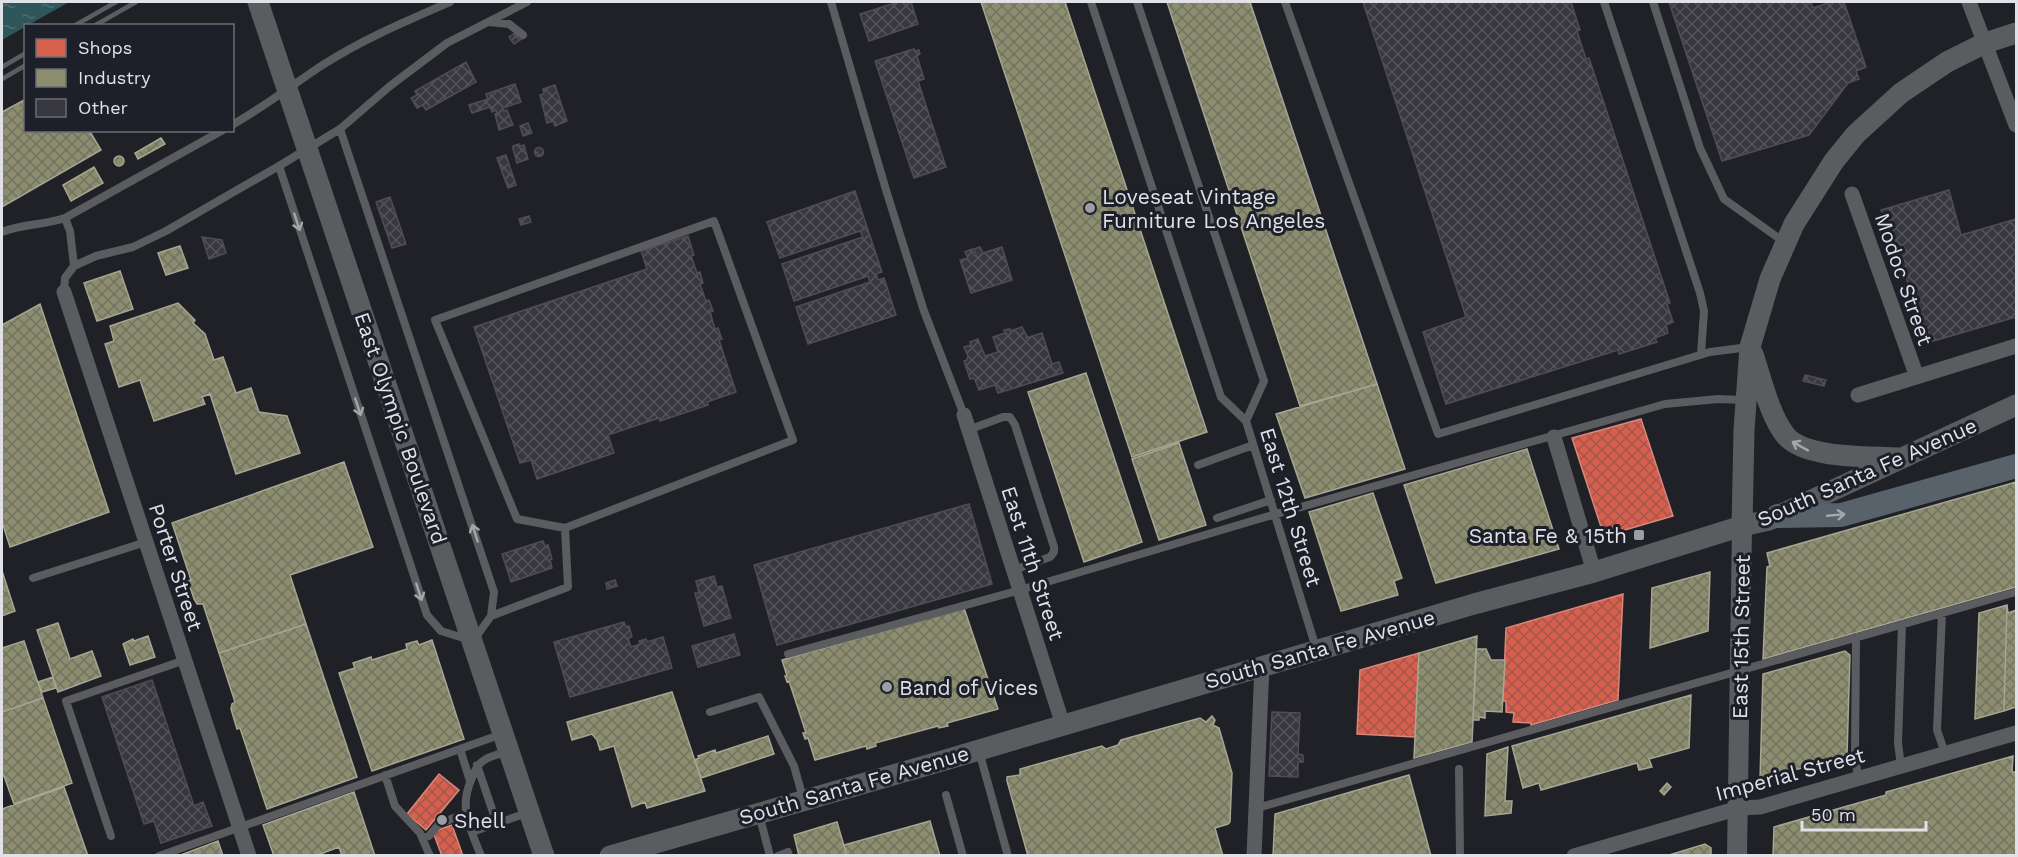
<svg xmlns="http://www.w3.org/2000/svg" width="2018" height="857" viewBox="0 0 2018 857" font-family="'Work Sans',sans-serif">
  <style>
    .water { fill: url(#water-ripples) }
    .shops { fill: url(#shops-cross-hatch); stroke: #d9877c; stroke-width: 1.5 }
    .industry { fill: url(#industry-cross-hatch); stroke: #a5a693; stroke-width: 1.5 }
    .building { fill: url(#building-cross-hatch); stroke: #4e4e52; stroke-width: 1.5 }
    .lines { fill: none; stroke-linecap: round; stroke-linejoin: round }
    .service { stroke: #5b5c5f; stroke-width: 8 }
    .minor { stroke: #5b5c5f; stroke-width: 15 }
    .tertiary { stroke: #5b5c5f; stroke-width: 20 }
    .secondary { stroke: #5b5c5f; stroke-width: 21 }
    .primary { stroke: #58626a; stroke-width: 24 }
    .rail { stroke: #5c5d62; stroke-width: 4.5 }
    .oneway { stroke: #a4a6aa }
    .oneway2 { stroke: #a3a8af }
    .poi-dot { fill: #9d9ea4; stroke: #1d2029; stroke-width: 2 }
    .labels { text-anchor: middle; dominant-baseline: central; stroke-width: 6; stroke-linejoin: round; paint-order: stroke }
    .poi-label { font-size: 21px; fill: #e0e2e8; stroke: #1d2029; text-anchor: start }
    .street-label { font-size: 21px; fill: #e0e2e8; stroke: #1d2029 }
  </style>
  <defs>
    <pattern id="water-ripples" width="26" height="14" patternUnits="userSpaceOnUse" patternTransform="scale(1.5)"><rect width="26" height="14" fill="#2f565b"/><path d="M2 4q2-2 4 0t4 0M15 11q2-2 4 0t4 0" fill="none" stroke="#4d6e73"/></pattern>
    <pattern id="shops-cross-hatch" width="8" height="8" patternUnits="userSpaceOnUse" patternTransform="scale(1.5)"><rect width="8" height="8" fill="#d6604d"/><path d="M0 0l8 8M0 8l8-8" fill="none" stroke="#a3564b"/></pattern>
    <pattern id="industry-cross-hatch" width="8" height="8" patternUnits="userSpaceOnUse" patternTransform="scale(1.5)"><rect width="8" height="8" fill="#8c8c6e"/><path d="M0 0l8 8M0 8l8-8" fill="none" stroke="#727360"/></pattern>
    <pattern id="building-cross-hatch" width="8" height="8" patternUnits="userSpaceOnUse" patternTransform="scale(1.5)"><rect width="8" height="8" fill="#38363e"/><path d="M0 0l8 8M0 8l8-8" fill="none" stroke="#54535a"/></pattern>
  </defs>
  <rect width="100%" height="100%" fill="#202126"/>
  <path class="water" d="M2,2h67l-67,38z"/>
  <path class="shops" d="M1641,419l32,97 -69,20 -32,-98z
    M1623,594l-5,106 -87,25v-2l-18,-1 1,-9 -8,-1v-11h-3l3,-73z
    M1419,653l-4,84 -58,-3 3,-64z
    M439,774l20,16 -33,40 -19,-16z
    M452,825l11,31h-21l-9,-24z"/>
  <path class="industry" d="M981,2h84l142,430 -75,25z
    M1167,2h83l127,382 -77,22z
    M26,99v31h63l12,20 -99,57v-95z
    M161,138l4,6 -27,15 -3,-6z
    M114 161a5 5 0 1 1 10 0a5 5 0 1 1-10 0Z
    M94,167l9,16 -32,18 -8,-16z
    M180,246l8,22 -22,7 -8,-22z
    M120,271l13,38 -36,12 -13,-38z
    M178,303l17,17 -2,3 12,11 9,26 9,-3 13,36 15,-5 8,24 28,4 13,37 -64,21 -26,-80 -8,3 3,7 -51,17 -14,-41 -21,7 -14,-43 9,-3 -4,-15z
    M40,304l69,208 -99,35 -8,-25v-197z
    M1086,373l56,169 -58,20 -56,-170z
    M1377,384l28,85 -100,29 -29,-84z
    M1179,443l27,82 -47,15 -27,-81z
    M1527,449l32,100 -123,34 -32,-98z
    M344,462l29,85 -83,28 16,49 -87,29 -16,-49h-6l-3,-5 -6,-18 3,-1 -19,-57z
    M2016,482v105l-253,72 4,-92 3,-1 -3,-13z
    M1373,493l29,85 -8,3 4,14 -57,16 -32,-99z
    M2,571l13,40 -13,5z
    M1710,572l-2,59 -58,17 2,-60z
    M2007,605l-3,106 -29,8 4,-106z
    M2007,605l1,8 8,-3v97l-12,4z
    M964,608l34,101 -51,14 1,3 -9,2 -1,-2 -63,17 1,3 -9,3 -1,-3 -51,14 -7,-22 -3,1 -2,-6h3l-17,-52 -2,1 -2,-6h2l-5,-16z
    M58,623l12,36 22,-8 9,25 -43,16 -21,-62z
    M306,624l51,153 -90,32 -27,-81 -3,1 -6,-20 1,-5 3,-2 -16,-49z
    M148,636l7,21 -25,8 -7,-21 10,-5 1,2z
    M1477,636l-5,106 -58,16 5,-105z
    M432,640l32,99 -92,32 -33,-98 16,-5 -2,-5 18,-6 1,3 35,-11 -1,-5 11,-3 2,4z
    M24,641l19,57 -41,14v-64z
    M1476,649h10l5,11h14l-3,52 -17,-1v7l-6,-1v3h-6z
    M1845,651l5,4 -3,100 -87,25 3,-106z
    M53,677l3,11 -14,4 -4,-10z
    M672,692l33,99 -58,17 -2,-6 -13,5 -18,-61 -14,4 -3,-10 -5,-6 -20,6 -5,-18z
    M1691,695l-2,53 -40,11 3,8 -13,3 -2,-7 -96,27 -2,-7 -16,5 -11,-42z
    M43,698l29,85 -58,21 -10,-28h-2v-64z
    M1212,716l3,4 -2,5 6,3 13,45 -2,49 -2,2 -13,4 8,28h-195l-21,-75v-4l13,-2v-6l82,-23 4,3 12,-4 3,-5 79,-22 6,4z
    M768,736l6,18 -73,24 -6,-18 4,-2 -1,-2 17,-6 1,3z
    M1508,747l-3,54h7l-1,12 -26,3 2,-62z
    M2013,756l-1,16h4v84h-243l1,-29 112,-32v-3z
    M1409,775l22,81h-158l2,-42z
    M1667,783l4,4 -7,8 -4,-4z
    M64,787l24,69h-86v-47z
    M354,792l21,64h-33l-3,-9 -24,9h-41l-11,-31z
    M930,821l10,35h-93l-3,-11z
    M837,822l10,34h-48l-5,-21z
    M218,841l5,15h-45z
    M1705,844l6,4v8h-45z"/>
  <path class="building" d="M898,2h13l7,22 -49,17 -9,-27z
    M1363,2h208l9,28 -3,1 9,28 3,-1 81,245 -3,1 6,18 -7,3 2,8 -13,5 2,4 -38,12 -1,-4 -172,54 -23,-72 43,-15z
    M1669,2h142l2,6 18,-6h13l22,65 -10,4 3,8 -11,4 -39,52 -87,26z
    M518,31l5,7 -9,6 -5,-7z
    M914,49l1,2 4,-1 1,4 -3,2 7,23 -6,2 28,86 -32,11 -39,-117z
    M466,62l10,20 -50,28 -3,-5 -6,3 -6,-10 6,-3 -2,-4z
    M515,84l6,18 -18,6 1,3 3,-1 6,15 -14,5 -4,-16 2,-1 -1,-3 -4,2 -2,-5 -18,6 -3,-8 19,-6 -2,-5z
    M555,85l12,36 -12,5 -2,-5 -6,2 -7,-28 4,-1 -1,-5z
    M528,123l4,10 -9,3 -3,-10z
    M519,144v2l5,-1 4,14 -11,4 -4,-14v-3z
    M534.5 152a4.5 4.5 0 1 1 9 0a4.5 4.5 0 1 1-9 0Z
    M506,155l10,30 -8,3 -11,-30z
    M1949,190l12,45 55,-16v98l-86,25 -49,-132z
    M855,191l27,81 -6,2 2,6 6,-2 12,37 -88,29 -12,-37 74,-25 -2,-6 -74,25 -12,-37 81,-27 -3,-6 -80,27 -13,-36z
    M390,197l16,47 -14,4 -16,-46z
    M529,216l2,6 -10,3 -2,-6z
    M688,236l6,19 -3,1 6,17 3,-1 3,11 -3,1 6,17 3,-1 4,11 -3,1 5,17 3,-1 4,11 -3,1 17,52 -29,10 1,3 -48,16 -1,-3 -51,17 6,18 -77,26 -6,-19 -11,3 -46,-136 173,-58 -6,-18z
    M202,237l20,3 4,13 -17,6z
    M980,247l3,6 19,-6 10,33 -41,13 -11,-33 8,-2 -3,-6 7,-3 2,7 2,-1 -2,-6z
    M1022,327l5,9 -1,2 16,-5 10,31 7,-2 4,11 -65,20 -3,-8 -16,5 -4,-10 -2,-2 -3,1 -6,-18 3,-1 1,-4 -4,-9 7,-2 -1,-3 8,-3 7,17 13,-4 -5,-15 12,-4 -1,-3 6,-1v2z
    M1805,375l21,5 -2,6 -21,-5z
    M969,504l23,80 -215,61 -23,-80z
    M543,541l2,5 3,-1 4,14 -2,1 2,8 -41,14 -9,-28z
    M714,576l3,11 5,-1 9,32 -27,8 -9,-33h4l-3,-12z
    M615,580l2,6 -10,3 -1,-6z
    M624,622l2,5 3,-1 3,11 -4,1 3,9 9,-3 -1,-3 7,-2 1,3 16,-5 9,31 -102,29 -16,-55z
    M734,634l6,21 -42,12 -6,-21z
    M152,680l42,126 9,-4 9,24 -51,17 -7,-22 -10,3 -42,-127z
    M1272,712l28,1 -2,41 5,1v7h-5v15l-29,-1z"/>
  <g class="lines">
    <path class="service" d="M831,2l55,188 38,121 40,104
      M1091,2l130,395 25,24
      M1137,2l127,379 -18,40 70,227
      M1285,2l153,432 272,-82 39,-5
      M1604,2l96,291 4,18 -3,43
      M1653,2l47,146 24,51 60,43
      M489,22l20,2 14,11
      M232,125c32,-18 59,-39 89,-59 40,-26 85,-45 129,-64
      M279,166l148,449 14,16 32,10 18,-25 3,-24 -154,-463
      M65,218l5,13 4,35
      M2,232c20,-8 42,-7 63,-14l158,-88
      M64,292l1,-14 9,-12 22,-10 37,-9 33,-16 113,-65 61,-37 50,-43 57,-43 80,-41
      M968,430l35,-13h7l5,8 39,122v5l-4,5 -36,13
      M1198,465l55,-20
      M1217,518l54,-18
      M33,578l113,-36
      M1942,613l-5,117 8,23
      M491,616l77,-29 -3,-59 228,-88 -79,-219 -279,99 82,199 48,9
      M1856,637l-1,118 3,23
      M788,654l232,-64 242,-72 403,-114 53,-5 27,1
      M710,712l49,-15 35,69 9,32
      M460,749l10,32
      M979,751l29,105
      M477,765l20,59
      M1901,766l-3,-23 4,-119
      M1459,769l1,87
      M385,775l10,31 25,27 10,23
      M946,795l17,61
      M1257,808l759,-216
      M759,814l11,42
      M472,832l55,-19
      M111,836l-45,-135 119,-41
      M423,838l6,-2 10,-12 27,-11
      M159,856l343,-122
      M481,856c-11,-29 -23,-48 -9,-78 3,-8 6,-15 14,-19 6,-4 15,-5 23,-8
      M778,856l10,-4 1,4"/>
    <path class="minor" d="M1969,2l47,123
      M1852,194l65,183
      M64,292l185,564
      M1858,395l158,-49
      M964,415l99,310
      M1554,437l40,135
      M1254,856l8,-191
      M1574,856l165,-48 21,-1 256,-74"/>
    <path class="tertiary" d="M1737,856l5,-330"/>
    <path class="secondary" d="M258,2l286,854
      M1753,354c8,24 17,63 33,82 20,23 82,20 112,22
      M1742,526l2,-96 6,-83 20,-68 24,-55 40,-63 22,-27 45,-41 46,-31 38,-19 31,-10
      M610,856l332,-95 532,-157 120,-32 148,-46 27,-6 247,-115"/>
    <path class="primary" d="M1778,516l63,-1 175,-49"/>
    <path class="rail" d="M74,26l42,-24
      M94,26l42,-24
      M2,67l24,-14
      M2,79l24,-14"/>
  </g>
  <defs><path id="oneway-shaft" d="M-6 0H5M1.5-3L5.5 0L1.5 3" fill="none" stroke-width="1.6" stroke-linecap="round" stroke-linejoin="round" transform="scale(1.5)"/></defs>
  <g class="oneway">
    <use href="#oneway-shaft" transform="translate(297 222) rotate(72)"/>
    <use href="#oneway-shaft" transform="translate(358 407) rotate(72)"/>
    <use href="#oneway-shaft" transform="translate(1800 446) rotate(-151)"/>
    <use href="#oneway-shaft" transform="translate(475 533) rotate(-108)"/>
    <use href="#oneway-shaft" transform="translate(419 592) rotate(72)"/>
  </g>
  <use class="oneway2" href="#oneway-shaft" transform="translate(1836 515) rotate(-5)"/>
  <g class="poi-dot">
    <circle cx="1090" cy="208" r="6"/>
    <rect x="1633" y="529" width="12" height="12" rx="3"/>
    <circle cx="887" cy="687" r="6"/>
    <circle cx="442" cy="820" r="6"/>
  </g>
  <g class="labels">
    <g class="poi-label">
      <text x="1102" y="196">Loveseat Vintage<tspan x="1102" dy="24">Furniture Los Angeles</tspan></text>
      <text x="1627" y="535" text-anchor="end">Santa Fe &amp; 15th</text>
      <text x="899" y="687">Band of Vices</text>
      <text x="454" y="820">Shell</text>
    </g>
    <g class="street-label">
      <text transform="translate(1904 279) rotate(71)">Modoc Street</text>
      <text transform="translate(401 428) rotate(71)">East Olympic Boulevard</text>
      <text transform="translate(1867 472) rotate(-24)">South Santa Fe Avenue</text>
      <text transform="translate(1291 507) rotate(73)">East 12th Street</text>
      <text transform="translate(1033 563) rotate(72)">East 11th Street</text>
      <text transform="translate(176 567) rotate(72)">Porter Street</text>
      <text transform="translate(1741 637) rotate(-89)">East 15th Street</text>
      <text transform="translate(1320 649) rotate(-16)">South Santa Fe Avenue</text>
      <text transform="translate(1790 774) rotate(-15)">Imperial Street</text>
      <text transform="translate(854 785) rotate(-16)">South Santa Fe Avenue</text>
    </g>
  </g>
  <rect width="2018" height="857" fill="none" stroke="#e0e2e8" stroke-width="6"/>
  <rect x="24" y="24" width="210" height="108" fill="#1d2029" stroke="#6b6e75" stroke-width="1.5"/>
  <rect x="36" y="39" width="30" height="18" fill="#d6604d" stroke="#6b6e75" stroke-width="1.5"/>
  <text x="78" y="54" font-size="18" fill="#e0e2e8">Shops</text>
  <rect x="36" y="69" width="30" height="18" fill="#8c8c6e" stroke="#6b6e75" stroke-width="1.5"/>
  <text x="78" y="84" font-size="18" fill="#e0e2e8">Industry</text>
  <rect x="36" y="99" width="30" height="18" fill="#38363e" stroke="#6b6e75" stroke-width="1.5"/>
  <text x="78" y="114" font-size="18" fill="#e0e2e8">Other</text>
  <path d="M1802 821v9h124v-9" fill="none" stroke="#e0e2e8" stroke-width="3"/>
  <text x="1811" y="821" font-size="18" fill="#e0e2e8" stroke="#1d2029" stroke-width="4.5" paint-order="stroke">50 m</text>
</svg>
